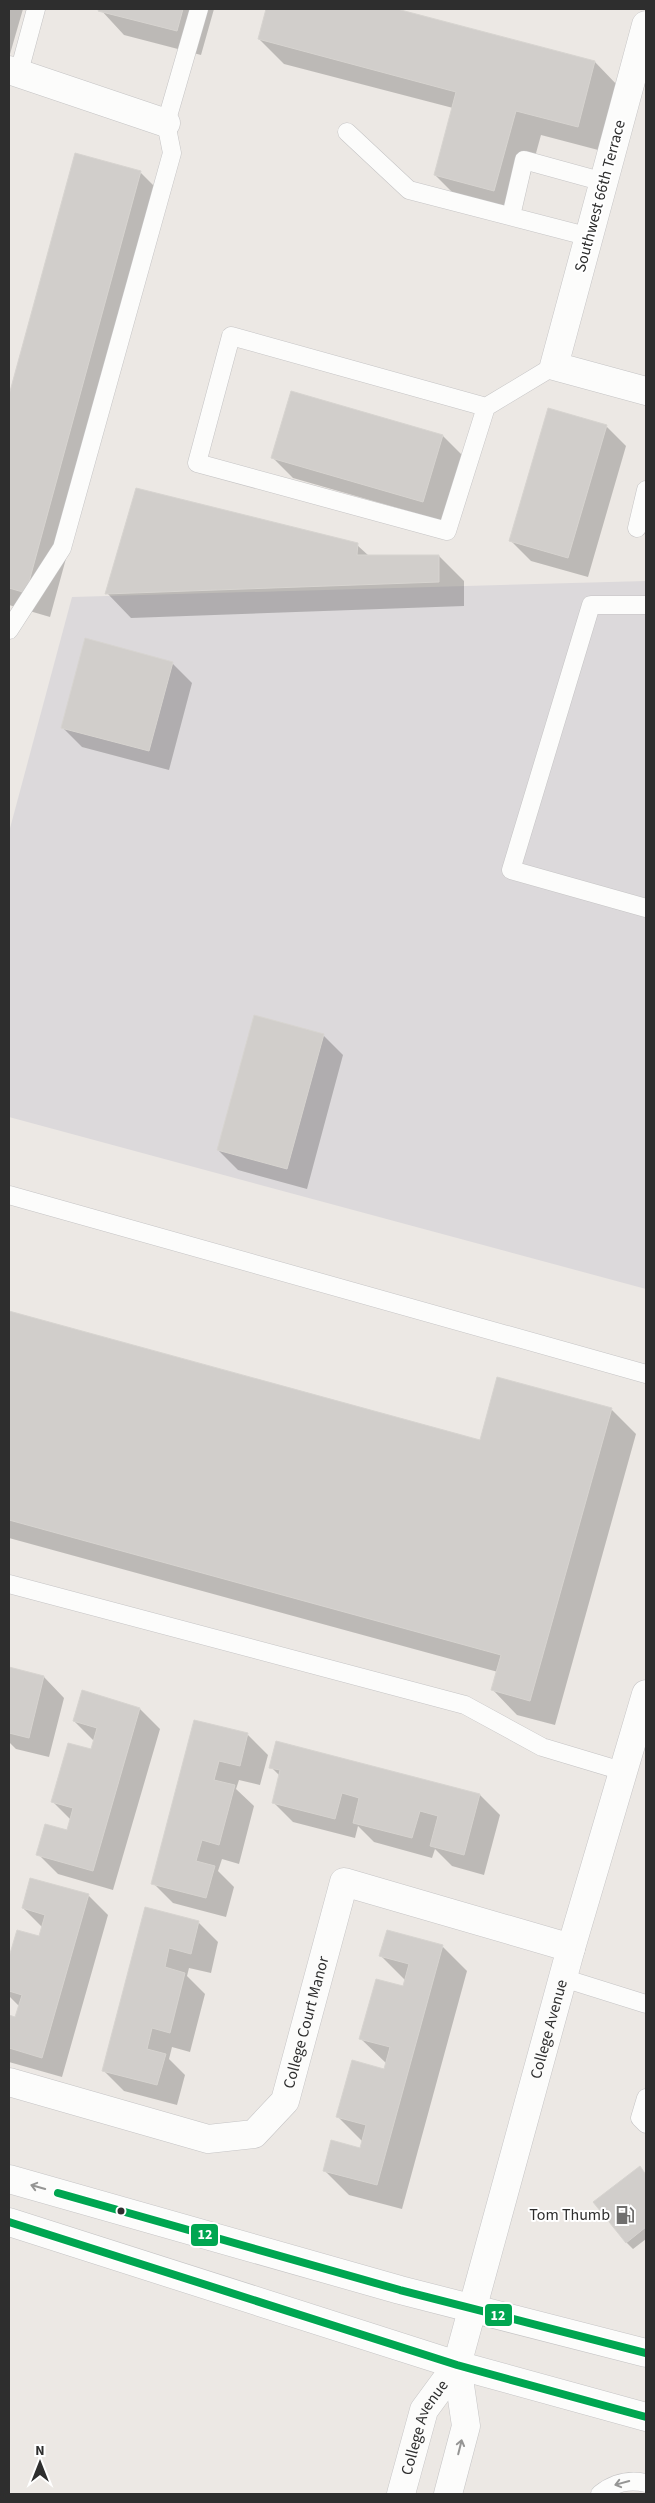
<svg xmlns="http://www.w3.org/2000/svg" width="655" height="2503" viewBox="0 0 655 2503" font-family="'Source Sans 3',sans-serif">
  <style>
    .industrial { fill: #dcd9db }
    .shadow { fill: #0003 }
    .building { fill: #d1cecb; stroke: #d7d4d0 }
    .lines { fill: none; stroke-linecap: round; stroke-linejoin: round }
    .service-casing { stroke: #c5c4c5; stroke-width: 19 }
    .minor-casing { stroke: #c5c4c5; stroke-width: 29 }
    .tertiary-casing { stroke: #c5c4c5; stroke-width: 29 }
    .service { stroke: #fcfcfb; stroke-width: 18 }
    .minor { stroke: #fcfcfb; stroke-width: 28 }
    .tertiary { stroke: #fcfcfb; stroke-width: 28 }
    .bus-1-casing { stroke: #fff; stroke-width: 11 }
    .bus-1 { stroke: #00a651; stroke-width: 8 }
    .oneway { stroke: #959594 }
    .bus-dot { fill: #2e2e2e; stroke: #fff; stroke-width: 2 }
    .labels { text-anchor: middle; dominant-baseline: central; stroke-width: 4; stroke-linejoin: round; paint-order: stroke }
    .street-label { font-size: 16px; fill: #2e2e2e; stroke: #fff }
    .poi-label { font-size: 16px; fill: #2e2e2e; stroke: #fff; text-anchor: end }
    .line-badge { stroke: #fff; stroke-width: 2 }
    .badge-label { font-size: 14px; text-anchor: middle; font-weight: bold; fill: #fff }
  </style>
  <rect width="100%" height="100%" fill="#ece8e4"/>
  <path class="industrial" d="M646,581v708l-637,-172v-285l63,-235z"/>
  <path class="shadow" d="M9,9h14l-13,45h-1z
    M100,9h114l-13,46 -77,-20z
    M267,9h125l203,53 24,25 -17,64 -61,-16 -22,80 -59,-15 -25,-25 18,-67 -169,-44 -25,-25z
    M76,155l64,17 25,25 -115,420 -41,-12v-205z
    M606,426l20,20 -38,131 -57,-16 -20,-20z
    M443,436l20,20 -20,65 -150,-43 -20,-20z
    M357,545l12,11h70l25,25v25l-333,12 -24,-25z
    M172,663l20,20 -23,87 -87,-23 -20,-20z
    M323,1035l20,20 -36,134 -69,-19 -20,-20z
    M9,1313l472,129 130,-33 25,25 -81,291 -38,-10 -24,-25 5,-18 -489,-134z
    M9,1668l35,9 20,21 -15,59 -33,-8 -7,-7z
    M140,1709l20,20 -47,161 -55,-16 -20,-20 30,-23 3,-11 -19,-19 40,-50 2,-10 -20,-20z
    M195,1721l53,14 20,20 -8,30 -21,-5 -3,9 18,17 -15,58 -17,-5 -4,12 16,16 -8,30 -53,-14 -20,-20z
    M271,1767l209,28 20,20 -16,60 -32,-9 -17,-17 -3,9 -58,-16 -16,-16 -3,12 -62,-16 -20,-20 7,-26z
    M88,1895l20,20 -46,162 -53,-15v-46l7,2 4,-11 -11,-11v-34l9,-31 22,7 3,-10 -20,-20z
    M146,1909l52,13 20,20 -7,31 -22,-5 -2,8 18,18 -15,58 -18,-5 -3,12 16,16 -8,30 -53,-14 -20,-20z
    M442,1946l25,25 -65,238 -53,-14 -25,-25 37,-21 2,-7 -25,-25 47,-47 2,-6 -26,-25 43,-51 2,-7 -25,-25z
    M640,2168l6,7v64l-13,10 -7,-7z"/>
  <path class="building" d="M99,9h84l-6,22 -79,-20z
    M266,9h131l198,52 -17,66 -62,-16 -22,80 -60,-16 22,-83 -198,-53z
    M75,153l66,18 -115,422 -17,-5v-193z
    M291,391l152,44 -20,67 -152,-44z
    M548,408l59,17 -39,133 -59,-17z
    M136,488l222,55 -1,12h82v27l-334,12z
    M85,638l88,24 -24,89 -88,-23z
    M254,1015l70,19 -37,135 -70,-19z
    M9,1311l471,129 17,-63 115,31 -82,293 -39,-11 10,-35 -492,-135z
    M9,1667l35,9 -15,62 -20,-5z
    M82,1690l58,18 -47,163 -57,-16 9,-31 22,6 6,-22 -22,-6 17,-59 23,6 6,-21 -24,-7z
    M194,1720l54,13 -8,33 -21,-5 -5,19 21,5 -16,60 -17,-5 -6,21 19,5 -9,32 -55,-14z
    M276,1741l204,53 -16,61 -34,-9 8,-30 -18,-5 -8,27 -59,-15 6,-25 -17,-5 -7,26 -63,-16 8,-33 -11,-2z
    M30,1878l59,16 -47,164 -33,-10v-33l6,2 7,-22 -13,-4v-34l8,-27 22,6 6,-21 -23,-7z
    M145,1907l54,14 -8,33 -22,-6 -4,19 20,6 -15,60 -18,-5 -5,21 19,5 -9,31 -55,-14z
    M387,1930l56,15 -66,240 -54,-14 8,-31 29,8 6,-23 -30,-8 16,-57 32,9 6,-22 -31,-8 17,-60 27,7 6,-22 -30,-8z
    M640,2166l6,9v52l-20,16 -33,-41z"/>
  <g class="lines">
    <g class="service-casing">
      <path id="service" d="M19,72l17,-63
        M347,132l62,58 181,47
        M511,216l13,-56 80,22
        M486,407l-255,-71 -34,127 250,68 39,-124 68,-41
        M637,528l9,-38
        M646,605h-55l-80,265 135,38
        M9,630l53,-82 110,-395 -6,-30 33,-114
        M9,1195l637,179
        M9,1584l456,121 77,42 80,24
        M563,1978l83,26
        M646,2098l-6,20 6,6
        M600,2494c14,-11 28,-15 46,-11"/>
    </g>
    <g class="minor-casing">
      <g id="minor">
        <path d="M646,25l-92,341 92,25"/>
        <path d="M9,70l157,53"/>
        <path id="s1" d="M9,2082l199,57 46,-5 31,-33 59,-219 227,66"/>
      </g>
    </g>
    <g class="tertiary-casing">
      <g id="tertiary">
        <path d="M9,2179l391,111 246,63"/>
        <path d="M9,2222l448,143 189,52"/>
        <path id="s2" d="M401,2494l23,-84 33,-45 114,-417 75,-254"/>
        <path d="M448,2494l18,-68 -9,-61"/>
      </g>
    </g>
    <use href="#service" class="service"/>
    <use href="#minor" class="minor"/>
    <use href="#tertiary" class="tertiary"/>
    <g class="bus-1-casing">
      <path id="bus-1" d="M58,2193l342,97 246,63
        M9,2222l448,143 189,52"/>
    </g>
    <use href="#bus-1" class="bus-1"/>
  </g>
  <defs><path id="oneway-shaft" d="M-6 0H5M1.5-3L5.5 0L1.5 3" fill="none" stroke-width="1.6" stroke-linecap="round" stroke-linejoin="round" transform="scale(1.25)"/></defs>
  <g class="oneway">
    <use href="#oneway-shaft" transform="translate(38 2187) rotate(-164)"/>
    <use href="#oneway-shaft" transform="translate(460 2447) rotate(-76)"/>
    <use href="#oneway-shaft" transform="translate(622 2483) rotate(165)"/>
  </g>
  <defs>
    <g id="fuel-bare" transform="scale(1.5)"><path d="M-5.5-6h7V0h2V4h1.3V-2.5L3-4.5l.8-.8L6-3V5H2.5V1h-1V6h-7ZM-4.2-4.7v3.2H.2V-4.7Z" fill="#706f6e" stroke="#fff" stroke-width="2.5" paint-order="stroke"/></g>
  </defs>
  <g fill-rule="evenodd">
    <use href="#fuel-bare" x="625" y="2215"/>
  </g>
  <circle class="bus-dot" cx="121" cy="2211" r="4.5"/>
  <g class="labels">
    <g class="street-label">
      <text transform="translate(600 196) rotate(-75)">Southwest 66th Terrace</text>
      <text stroke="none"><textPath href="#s1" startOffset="380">College Court Manor</textPath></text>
      <text stroke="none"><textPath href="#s2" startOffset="491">College Avenue</textPath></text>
      <text stroke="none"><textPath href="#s2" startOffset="71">College Avenue</textPath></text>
    </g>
    <g class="poi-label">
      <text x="610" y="2215">Tom Thumb</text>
    </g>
  </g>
  <g class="line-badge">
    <rect x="190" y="2223" width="29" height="24" rx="5" fill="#00a651"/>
    <rect x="484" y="2303" width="29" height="24" rx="5" fill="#00a651"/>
  </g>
  <g class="badge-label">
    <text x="205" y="2239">12</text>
    <text x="498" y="2320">12</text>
  </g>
  <rect width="655" height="2503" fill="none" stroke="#2e2e2e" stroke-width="20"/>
  <g transform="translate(40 2463)" stroke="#ffffff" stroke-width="4" paint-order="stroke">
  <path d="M0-4L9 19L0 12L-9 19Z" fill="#2e2e2e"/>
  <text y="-8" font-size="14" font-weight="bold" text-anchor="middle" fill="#2e2e2e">N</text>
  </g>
</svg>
